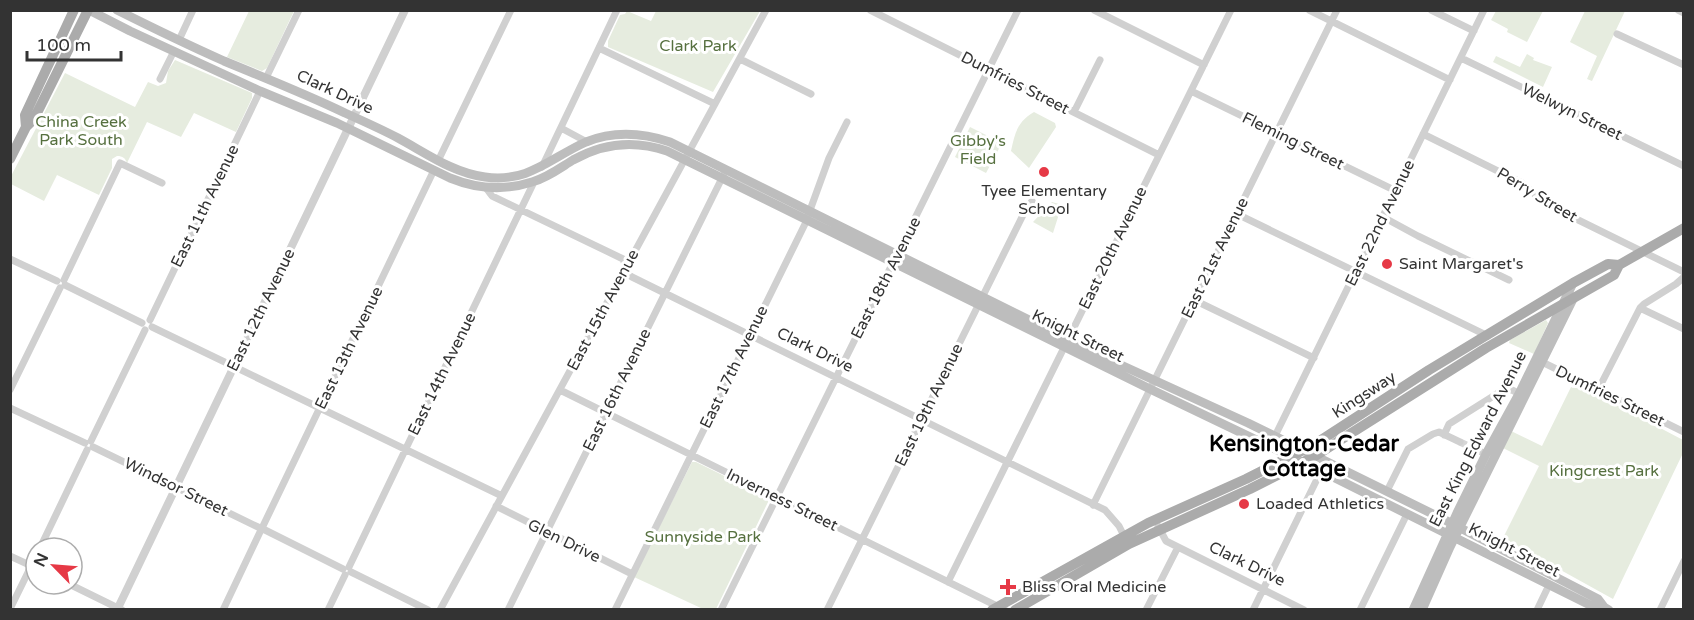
<svg xmlns="http://www.w3.org/2000/svg" width="1694" height="620" viewBox="0 0 1694 620" font-family="'Varela Round',sans-serif">
  <style>
    .green { fill: #e6ecdf }
    .lines { fill: none; stroke-linecap: round; stroke-linejoin: round }
    .minor-tunnel { stroke: #d6d6d6; stroke-width: 7; stroke-dasharray: 7 3.5; stroke-linecap: butt }
    .minor { stroke: #d0d0d0; stroke-width: 7 }
    .tertiary { stroke: #d0d0d0; stroke-width: 8 }
    .secondary { stroke: #bdbdbd; stroke-width: 9 }
    .primary { stroke: #ababab; stroke-width: 10 }
    .poi-dot { fill: #e63946; stroke: #fff; stroke-width: 2 }
    .labels { text-anchor: middle; dominant-baseline: central; stroke-width: 6; stroke-linejoin: round; paint-order: stroke }
    .park-label { font-size: 16px; fill: #56703f; stroke: #fff }
    .street-label { font-size: 16px; fill: #333; stroke: #fff }
    .poi-label { font-size: 16px; fill: #333; stroke: #fff; text-anchor: start }
    .district-label { font-size: 22px; font-weight: bold; fill: #000; stroke: #fff }
  </style>
  <rect width="100%" height="100%" fill="#fff"/>
  <path class="green" d="M249,11h45l-27,57 -5,3 -35,-14z
    M627,11l24,10 5,-10h104l-47,81 -105,-45v-6l12,-26 5,-1z
    M1496,11v-1l47,1 -16,31 -20,-10 1,-3 -17,-9z
    M1585,11h40l-33,70 -5,-2 10,-23 -27,-14z
    M1527,54l7,4 -1,2 19,7 -9,20 -50,-25 3,-6 24,11z
    M175,60l77,33v5l-16,34 -42,-19 -13,24 -34,-15 -20,41c-2,-5 -4,-7 -10,-7l-5,3v9l-13,27 -42,-20 -13,26 -33,-17 -1,-6 55,-105 70,34 13,-25 10,4 8,-3 2,-12z
    M1034,112l21,11 1,4 -27,41 -18,-17c4,-18 6,-29 23,-39z
    M970,127l32,16 -16,30 -31,-16z
    M1052,202l7,2v10l-6,19 -20,-11z
    M1546,320l2,3 -14,31 -25,-11 1,-3z
    M1579,385l29,13 1,3 74,39v13l-70,146 -110,-61 36,-72 -36,-18 8,-17 31,15 29,-59 2,1z
    M692,462h4l71,35 2,3 -53,109h-13l-69,-32z"/>
  <g class="lines">
    <path class="minor-tunnel" d="M1460,442l17,8"/>
    <path class="minor" d="M870,10l289,145
      M1094,10l110,55
      M1309,10l141,70
      M1431,10l43,21
      M1678,10l6,3
      M1617,34l67,31
      M179,40l14,-30
      M599,48l116,56
      M1461,58l223,108
      M740,59l71,35
      M266,78l33,-68
      M160,79l14,-28
      M1191,91l205,100
      M1074,112l26,-52
      M561,128l26,14
      M1423,134l89,44 10,5 23,20 17,9 122,60
      M438,161l73,-151
      M542,167l75,-157
      M486,188l6,8 129,62 2,1 6,16 3,2 473,233 14,16 6,12
      M1237,214l251,122
      M1383,217l35,19 91,44
      M10,259l47,22
      M64,280l56,-117 42,20
      M65,285l77,38
      M1194,300l120,58
      M1640,308l44,21
      M150,320l110,-229
      M152,327l350,169
      M1538,360l146,72
      M10,390l50,-102
      M560,390l445,220
      M1598,390l42,-82 4,-4 32,-20 8,-7
      M10,408l75,35
      M1444,435l5,-11 54,-34h9l10,5
      M1275,436l209,-426
      M91,441l54,-111
      M93,447l165,80
      M1477,450l9,4
      M1387,491l21,-42 25,-15 6,-2 21,10
      M1093,505l244,-495
      M496,506l136,68
      M263,526l171,-356
      M1158,526l8,15 138,69
      M265,530l78,39
      M40,548l47,-98
      M10,556l26,12
      M349,567l185,-385
      M351,572l77,38
      M948,582l283,-572
      M69,584l53,26
      M10,609l26,-53
      M223,610l37,-78
      M328,610l17,-35
      M440,610l326,-600
      M508,610l216,-436
      M615,610l190,-386 24,-66 18,-36
      M721,610l297,-600
      M827,610l198,-399 7,-10
      M1146,610l32,-63
      M1253,610l68,-139
      M1360,610l47,-96
      M1537,610l12,-25
      M1660,610l24,-49"/>
    <path class="tertiary" d="M117,610l288,-600"/>
    <path class="secondary" d="M89,10l41,21 130,60 77,32 113,55c27,11 54,13 82,4 15,-4 28,-14 41,-22 30,-17 62,-20 94,-9l483,238 171,82 273,136h10l5,3
      M117,10c36,18 71,35 107,51 41,17 82,33 121,52 18,8 36,16 53,25 28,15 55,35 87,39 44,6 65,-19 101,-35 27,-11 57,-9 84,0l440,218 138,63 197,97 153,79 6,8
      M1413,610l44,-97 29,-59 33,-60 54,-111
      M1422,610l28,-63 124,-250"/>
    <path class="primary" d="M26,127l-1,-12 49,-105
      M10,159l16,-32 8,-8 54,-109
      M992,610l156,-87 98,-44 69,-35 114,-74 144,-87 35,-19 11,1
      M1015,610l114,-66 121,-55 65,-33 171,-108 128,-73 5,-10 65,-37"/>
  </g>
  <g class="poi-dot">
    <circle cx="1044" cy="172" r="6"/>
    <circle cx="1387" cy="264" r="6"/>
    <circle cx="1244" cy="504" r="6"/>
    <path d="M1005 578h6v6h6v6h-6v6h-6v-6h-6v-6h6z"/>
  </g>
  <g class="labels">
    <g class="park-label">
      <text x="698" y="46">Clark Park</text>
      <text x="81" y="122">China Creek<tspan x="81" dy="18">Park South</tspan></text>
      <text x="978" y="141">Gibby's<tspan x="978" dy="18">Field</tspan></text>
      <text x="1604" y="471">Kingcrest Park</text>
      <text x="703" y="537">Sunnyside Park</text>
    </g>
    <g class="street-label">
      <text transform="translate(1015 83) rotate(27)">Dumfries Street</text>
      <text transform="translate(335 92) rotate(25)">Clark Drive</text>
      <text transform="translate(1572 112) rotate(26)">Welwyn Street</text>
      <text transform="translate(1293 141) rotate(26)">Fleming Street</text>
      <text transform="translate(1537 195) rotate(31)">Perry Street</text>
      <text transform="translate(205 206) rotate(-64)">East 11th Avenue</text>
      <text transform="translate(1380 223) rotate(-64)">East 22nd Avenue</text>
      <text transform="translate(1113 248) rotate(-64)">East 20th Avenue</text>
      <text transform="translate(1215 258) rotate(-64)">East 21st Avenue</text>
      <text transform="translate(886 278) rotate(-63)">East 18th Avenue</text>
      <text transform="translate(261 310) rotate(-64)">East 12th Avenue</text>
      <text transform="translate(603 310) rotate(-62)">East 15th Avenue</text>
      <text transform="translate(1078 336) rotate(26)">Knight Street</text>
      <text transform="translate(349 348) rotate(-64)">East 13th Avenue</text>
      <text transform="translate(815 350) rotate(26)">Clark Drive</text>
      <text transform="translate(734 367) rotate(-64)">East 17th Avenue</text>
      <text transform="translate(442 374) rotate(-64)">East 14th Avenue</text>
      <text transform="translate(617 390) rotate(-64)">East 16th Avenue</text>
      <text transform="translate(1364 395) rotate(-33)">Kingsway</text>
      <text transform="translate(1610 396) rotate(26)">Dumfries Street</text>
      <text transform="translate(929 405) rotate(-64)">East 19th Avenue</text>
      <text transform="translate(1478 439) rotate(-63)">East King Edward Avenue</text>
      <text transform="translate(176 487) rotate(26)">Windsor Street</text>
      <text transform="translate(782 500) rotate(26)">Inverness Street</text>
      <text transform="translate(564 541) rotate(26)">Glen Drive</text>
      <text transform="translate(1514 550) rotate(27)">Knight Street</text>
      <text transform="translate(1247 564) rotate(26)">Clark Drive</text>
    </g>
    <g class="poi-label">
      <text x="1044" y="191" text-anchor="middle">Tyee Elementary<tspan x="1044" dy="18">School</tspan></text>
      <text x="1399" y="264">Saint Margaret's</text>
      <text x="1256" y="504">Loaded Athletics</text>
      <text x="1022" y="587">Bliss Oral Medicine</text>
    </g>
    <g class="district-label">
      <text x="1304" y="444">Kensington-Cedar<tspan x="1304" dy="25">Cottage</tspan></text>
    </g>
  </g>
  <rect width="1694" height="620" fill="none" stroke="#333333" stroke-width="24"/>
  <g transform="translate(54 566) rotate(295)"><circle r="28" fill="#ffffff" stroke="#adadad" stroke-width="1.5"/>
  <path d="M0-4.5L10 22L0 15L-10 22Z" fill="#e63946"/>
  <text y="-9" font-size="16" font-weight="bold" text-anchor="middle" fill="#333333">N</text>
  </g>
  <path d="M27 51v9h94v-9" fill="none" stroke="#333333" stroke-width="3"/>
  <text x="36" y="51" font-size="18" fill="#333333" stroke="#ffffff" stroke-width="4.5" paint-order="stroke">100 m</text>
</svg>
